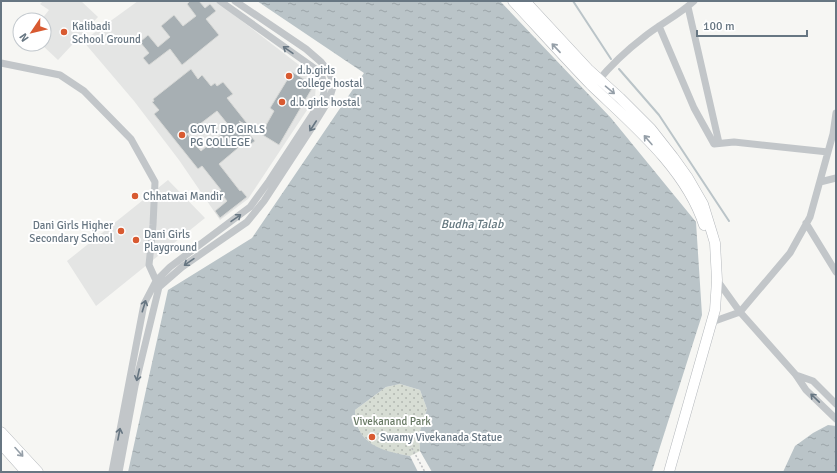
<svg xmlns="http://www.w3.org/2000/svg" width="837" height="473" viewBox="0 0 837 473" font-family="Signika,sans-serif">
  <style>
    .built { fill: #e4e5e4 }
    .park { fill: url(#park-dots) }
    .water { fill: url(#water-ripples) }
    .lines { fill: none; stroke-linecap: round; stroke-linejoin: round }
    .stream { stroke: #bac4c8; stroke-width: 2 }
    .building { fill: #a7afb3; stroke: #d7d8d6; fill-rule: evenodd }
    .secondary-casing { stroke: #b5b9bd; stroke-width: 11 }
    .path { stroke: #bcbec0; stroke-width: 1.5; stroke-dasharray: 2 2; stroke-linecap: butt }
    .street { stroke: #c2c6c9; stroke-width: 7 }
    .secondary { stroke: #fff; stroke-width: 10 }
    .oneway { stroke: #959fa8 }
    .oneway2 { stroke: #677682 }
    .poi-dot { fill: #d85a31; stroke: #fff; stroke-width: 1.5 }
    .labels { text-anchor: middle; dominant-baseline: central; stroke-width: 4; stroke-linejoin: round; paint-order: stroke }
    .poi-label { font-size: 11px; fill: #677682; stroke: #fff; text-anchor: start }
    .park-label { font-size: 11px; fill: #697a65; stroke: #fff }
    .water-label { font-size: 12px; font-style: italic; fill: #63777f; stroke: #fff }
  </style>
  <defs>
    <pattern id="park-dots" width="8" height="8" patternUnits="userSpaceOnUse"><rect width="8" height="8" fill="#d7ddd4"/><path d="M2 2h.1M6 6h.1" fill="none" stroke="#b2b8b1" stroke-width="1.8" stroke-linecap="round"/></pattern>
    <pattern id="water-ripples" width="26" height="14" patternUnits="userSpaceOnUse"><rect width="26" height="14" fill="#bac4c8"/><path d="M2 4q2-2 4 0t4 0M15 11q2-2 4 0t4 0" fill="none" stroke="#9ba4a8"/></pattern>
  </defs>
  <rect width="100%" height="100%" fill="#f6f6f3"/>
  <path class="built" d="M43,1h38l17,16 -40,43 -17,-16h3v-24h-3l8,-10 -9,-6z
    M138,1h78l96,74 4,8 -1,15 -67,101 -28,21 -41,-60 -45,-59 -51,-60z
    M168,180l37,38 -109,88 -29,-45z"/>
  <path class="park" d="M400,384l20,6 7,19 -8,25 1,17 -10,5c-29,-5 -54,-11 -55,-46l31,-23z"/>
  <path class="water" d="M257,1h243l111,117 85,104 6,93 -50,157h-220l-12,-21 -1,-17 8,-25 -7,-19 -20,-6 -14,3 -31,23c0,34 27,41 55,46l8,16h-290l40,-182 84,-52 112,-165z
    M828,425l8,1v46h-53l12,-26 18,-13z"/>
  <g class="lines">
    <path class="stream" d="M573,1l38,58
      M619,69l40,46 70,106"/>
  </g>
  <path class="building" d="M190,1h9l6,7 5,-4 6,7 -10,8 13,16 -37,30 -12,-16 -21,16 -6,-7 6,-5 -9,-11 8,-7 10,12 12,-10 -9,-11 13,-11 9,11 13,-10 -9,-12z
    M191,69l7,10 4,-4 9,11 4,-3 2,3 6,-4 10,12 -6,4 23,29 -11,-6 16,20 -8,6 -3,-4 -25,21 21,27 1,-1 6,7 -27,21 -5,-7 12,-10 -8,-10 2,-1 -19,-24 -4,3 -44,-55 5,-4 -7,-8 2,-1 -1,-2zM217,111l13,16 -29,24 -14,-17z
    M292,72l22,13 -35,60 -18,-11 13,-23 -4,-3z"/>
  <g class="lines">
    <g class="secondary-casing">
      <path id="secondary" d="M513,1c26,28 52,57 79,85 41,39 94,83 112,139
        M525,1l63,68 32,29 31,31 22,28 15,21 15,26 9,29 3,10 2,37 -2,30 -46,162
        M1,432l37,40
        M1,444l25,28"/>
    </g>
    <path class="path" d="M408,441l17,31"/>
    <path class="street" d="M688,7l31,136
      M659,26l35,82 20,36 20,-2 94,10
      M1,63l59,12 24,16 47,48 24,43 -2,43 -4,40 9,20
      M597,82c14,-17 30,-32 47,-45 16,-13 35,-22 50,-36
      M820,182l16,-4
      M806,223l30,49
      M717,280l23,32 56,63 10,15 30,29
      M712,322l28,-10 50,-59 20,-36 23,-83 3,-21
      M796,375l17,6 23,23
      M112,472l32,-168 12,-23 14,-14 80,-60 19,-26 53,-81 2,-7v-8l-2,-8 -5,-7 -97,-69
      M119,472l16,-86 24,-99 23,-20 65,-45 17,-21 49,-75 16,-26 4,-13v-6l-4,-9 -8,-10 -15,-13 -71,-48"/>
    <use href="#secondary" class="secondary"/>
  </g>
  <defs><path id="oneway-shaft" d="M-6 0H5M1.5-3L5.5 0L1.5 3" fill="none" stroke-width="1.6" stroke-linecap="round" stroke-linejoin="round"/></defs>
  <g class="oneway">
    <use href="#oneway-shaft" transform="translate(556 48) rotate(-133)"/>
    <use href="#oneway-shaft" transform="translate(610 90) rotate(40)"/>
    <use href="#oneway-shaft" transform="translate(648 140) rotate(-131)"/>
    <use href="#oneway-shaft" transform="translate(19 452) rotate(48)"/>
  </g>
  <g class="oneway2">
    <use href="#oneway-shaft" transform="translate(288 50) rotate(-145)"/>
    <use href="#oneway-shaft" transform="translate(313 126) rotate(123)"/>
    <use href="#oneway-shaft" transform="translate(236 218) rotate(-35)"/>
    <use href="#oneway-shaft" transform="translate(189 262) rotate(145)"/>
    <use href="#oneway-shaft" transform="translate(144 306) rotate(-73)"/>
    <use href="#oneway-shaft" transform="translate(138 375) rotate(103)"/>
    <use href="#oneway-shaft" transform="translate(815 398) rotate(-136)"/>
    <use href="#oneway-shaft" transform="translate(119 434) rotate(-79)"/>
  </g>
  <g class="poi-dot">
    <circle cx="64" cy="32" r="4"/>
    <circle cx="289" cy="76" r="4"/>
    <circle cx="282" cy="102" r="4"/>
    <circle cx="182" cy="135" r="4"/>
    <circle cx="135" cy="196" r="4"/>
    <circle cx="121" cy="231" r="4"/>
    <circle cx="136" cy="240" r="4"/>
    <circle cx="372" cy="437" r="4"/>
  </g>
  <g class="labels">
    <g class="poi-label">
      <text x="72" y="26">Kalibadi<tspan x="72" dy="13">School Ground</tspan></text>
      <text x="297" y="70">d.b.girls<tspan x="297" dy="13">college hostal</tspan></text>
      <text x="290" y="102">d.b.girls hostal</text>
      <text x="190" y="129">GOVT. DB GIRLS<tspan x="190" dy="13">PG COLLEGE</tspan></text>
      <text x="143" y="196">Chhatwai Mandir</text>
      <text x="113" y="225" text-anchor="end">Dani Girls Higher<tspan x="113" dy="13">Secondary School</tspan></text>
      <text x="144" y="234">Dani Girls<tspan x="144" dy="13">Playground</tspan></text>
      <text x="380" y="437">Swamy Vivekanada Statue</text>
    </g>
    <g class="park-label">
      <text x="392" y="421">Vivekanand Park</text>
    </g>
    <g class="water-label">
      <text x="472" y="224">Budha Talab</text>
    </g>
  </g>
  <rect width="837" height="473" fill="none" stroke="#677682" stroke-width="4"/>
  <g transform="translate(32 32) rotate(235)"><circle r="19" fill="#ffffff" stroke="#c2c8cd"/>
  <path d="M0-3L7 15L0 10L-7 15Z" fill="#d85a31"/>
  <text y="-6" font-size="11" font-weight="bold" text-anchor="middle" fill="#677682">N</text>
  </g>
  <path d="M697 30v6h110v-6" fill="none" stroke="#677682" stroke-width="2"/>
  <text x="703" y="30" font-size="12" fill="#677682" stroke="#ffffff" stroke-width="3" paint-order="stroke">100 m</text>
</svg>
